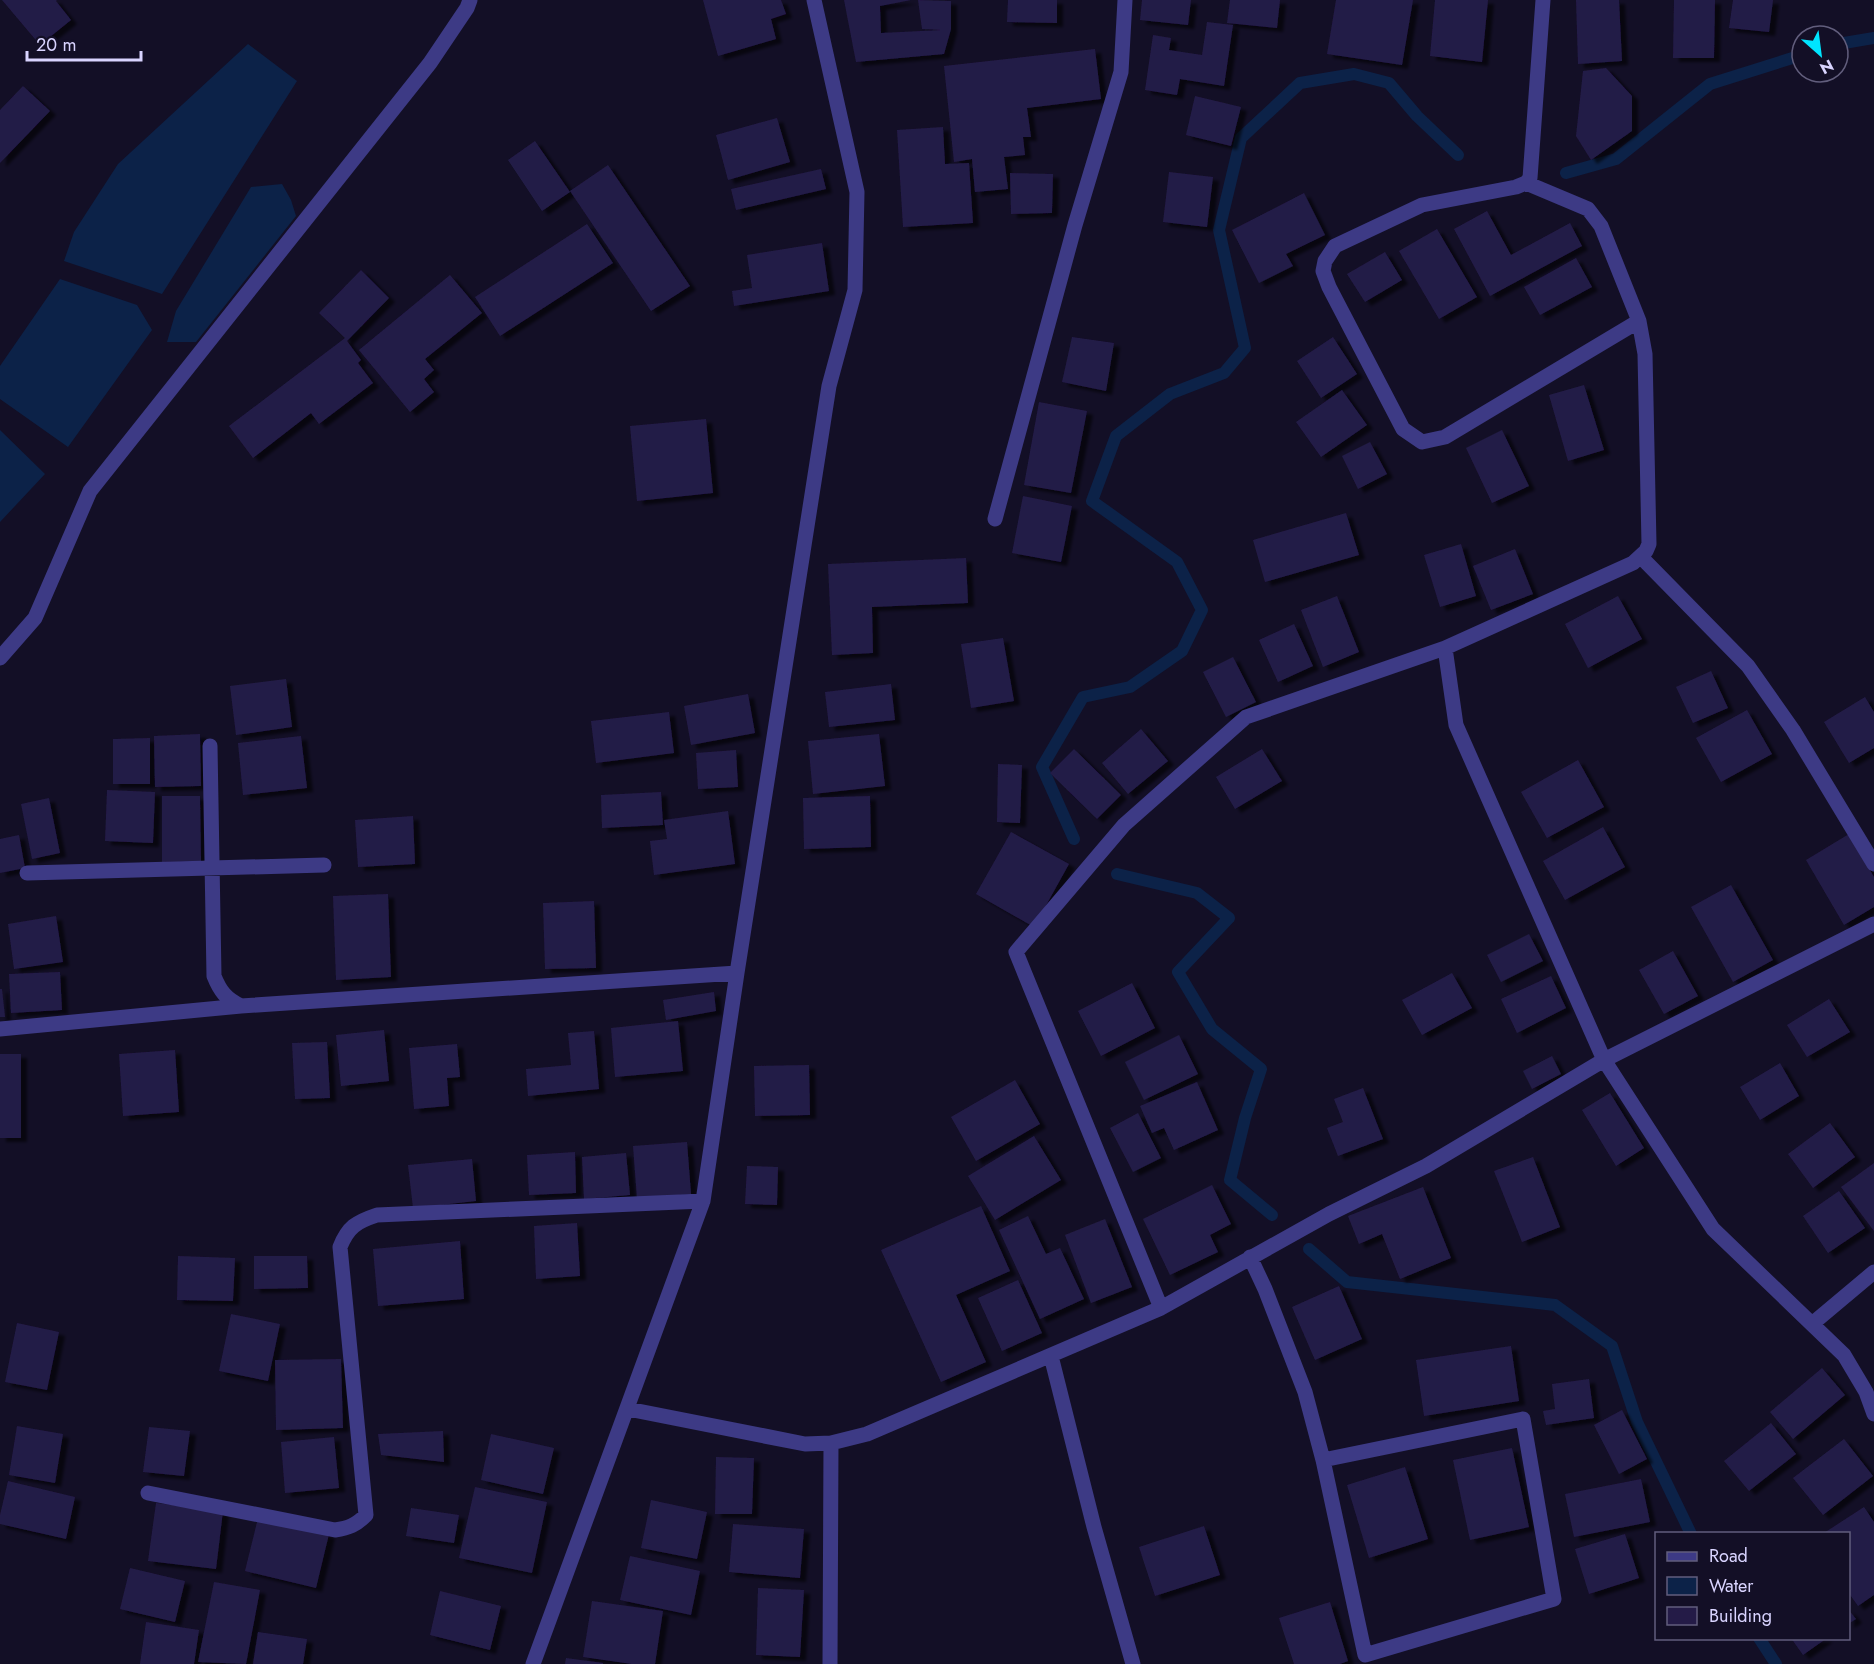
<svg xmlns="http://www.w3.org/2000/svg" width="1874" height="1664" viewBox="0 0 1874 1664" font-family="Jost,sans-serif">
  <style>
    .water { fill: #0c2248 }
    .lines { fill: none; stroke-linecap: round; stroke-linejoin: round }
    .stream { stroke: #0c2248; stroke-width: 12 }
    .building { fill: #241b47; filter: url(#shadow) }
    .minor { stroke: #3d3a85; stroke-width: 15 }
  </style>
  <defs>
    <filter id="shadow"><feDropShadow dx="6" dy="4" stdDeviation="1.5" flood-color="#0009"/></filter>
  </defs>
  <rect width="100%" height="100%" fill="#130f26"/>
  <path class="water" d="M248,44l49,37 -135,213 -98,-33 10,-29 44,-68z
    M282,184l9,16 5,16 -100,126h-29l9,-31 75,-124z
    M60,279l77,26 15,25 -84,117 -68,-48v-33z
    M0,430l45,44 -45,48z"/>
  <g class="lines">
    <path class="stream" d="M1838,44l36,-6
      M1566,173l50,-14 94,-75 92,-29
      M1074,839l-32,-72 41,-70 47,-10 52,-36 20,-41 -25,-48 -85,-61 24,-65 54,-42 54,-21 21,-25 -26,-118 22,-92 59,-55 54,-9 35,9 28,33 41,39
      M1117,874l80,19 32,25 -51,54 34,57 49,40 -16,49 -15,62 42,35
      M1309,1249l38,33 208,23 57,41 25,76 54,112
      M1759,1638l17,26"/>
  </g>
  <path class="building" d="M2,0h55l-1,1 15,19 -31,25z
    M703,0h78l5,14 -15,5 5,20 -58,17z
    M844,0h67l-31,6 1,27 60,-3 -19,-1 -4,-29 33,1v28l-7,25 -88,8z
    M1008,0h49v23l-50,-1z
    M1142,0h49l-3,25 -48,-5z
    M1230,0h50l-3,28 -50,-5z
    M1336,0h77l-11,65 -75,-11z
    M1435,0h53l-6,62 -52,-6z
    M1576,0h43l3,61 -44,3z
    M1674,0h41l-1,58h-41z
    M1733,0h40l-4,32 -40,-4z
    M1207,22l26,3 -9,61 -44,-7 -3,16 -32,-5 8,-55 18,3 -2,12 33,5z
    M1095,49l6,50 -74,9 4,29h-8l2,18 -21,2 4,32 -33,3 -3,-33 -18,3 -10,-96z
    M1606,68l26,28v35l-41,29 -15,-24 7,-65z
    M23,86l27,25 -50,52v-53z
    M1195,96l46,11 -10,39 -45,-11z
    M777,118l13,44 -62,18 -12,-45z
    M943,127l2,37 24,-1 4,60 -70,4 -6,-97z
    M535,141l35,51 -28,19 -34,-51z
    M608,165l82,121 -39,25 -81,-120z
    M821,169l5,20 -90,21 -5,-21z
    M1169,172l44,5 -6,50 -44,-5z
    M1010,173l43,1 -1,39 -41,1z
    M1304,193l21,42 -39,19 7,12 -34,17 -27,-53z
    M1487,211l24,44 59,-32 12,23 -92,50 -36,-67z
    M587,224l26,39 -113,73 -25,-39z
    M1437,229l40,68 -38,22 -40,-68z
    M822,243l7,48 -95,15 -2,-15 20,-3 -5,-33z
    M1385,252l17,28 -37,22 -18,-28z
    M1576,258l16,29 -52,28 -16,-28z
    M361,270l28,28 -42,43 14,19 -3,3 15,20 -54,41 -8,-11 -58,45 -24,-32 116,-88 -26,-25z
    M450,275l32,38 -57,46 9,11 -10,9 10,13 -24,20 -51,-62z
    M1072,337l42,6 -8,48 -44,-9z
    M1333,337l24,37 -36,24 -24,-37z
    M1584,385l20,65 -36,11 -19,-66z
    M1342,390l25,35 -46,32 -25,-35z
    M1039,402l48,9 -16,82 -47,-8z
    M706,419l7,74 -76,8 -7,-75z
    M1502,430l27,56 -37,17 -26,-55z
    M1370,442l17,32 -29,15 -16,-33z
    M1023,496l49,10 -11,56 -49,-9z
    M1346,513l13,42 -94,27 -12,-42z
    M1461,544l15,52 -36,11 -16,-52z
    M1515,549l18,45 -42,16 -18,-44z
    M966,558l2,45 -96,4 1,46 -41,2 -4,-91z
    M1337,596l22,56 -36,15 -22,-57z
    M1618,596l24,43 -54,29 -23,-44z
    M1294,624l19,42 -35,16 -19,-42z
    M1003,638l11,63 -43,7 -10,-64z
    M1233,657l23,45 -30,15 -23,-45z
    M1711,671l17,37 -35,15 -17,-36z
    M286,679l6,48 -56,8 -6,-49z
    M891,684l4,36 -66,7 -4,-35z
    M748,694l7,39 -64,12 -7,-39z
    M1865,697l9,15v36l-25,15 -25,-41z
    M1747,710l25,44 -51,28 -25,-44z
    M669,712l5,41 -78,10 -5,-42z
    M1141,729l27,32 -40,33 -26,-31z
    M200,734l1,52 -46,1 -1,-51z
    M879,734l6,52 -72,8 -5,-53z
    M301,736l6,52 -64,7 -5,-52z
    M150,738v46h-37v-45z
    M1074,749l47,46 -24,24 -47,-46z
    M1262,749l20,32 -47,28 -19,-32z
    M736,750l2,37 -40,2 -2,-36z
    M1578,760l26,47 -57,31 -26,-46z
    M998,764l24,1 -2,58 -23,-1z
    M107,790l48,2 -2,51 -48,-2z
    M661,792l2,33 -61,3 -1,-33z
    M162,796h38l1,65 -39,1z
    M870,796l1,51 -67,2 -1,-51z
    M49,798l11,55 -28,6 -11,-55z
    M728,811l7,53 -81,11 -4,-34 17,-2 -3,-19z
    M413,816l2,48 -57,3 -3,-47z
    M1603,827l22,40 -60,33 -22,-39z
    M1011,832l58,32 -35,63 -58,-33z
    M1849,834l25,43v30l-30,18 -38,-65z
    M19,835l6,33 -25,5v-34z
    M1731,885l42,75 -40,22 -42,-75z
    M388,894l3,83 -55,3 -3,-84z
    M594,901l2,67 -51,1 -2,-66z
    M56,916l7,46 -49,7 -6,-45z
    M1529,934l14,27 -42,21 -14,-27z
    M1673,951l25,45 -34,18 -25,-44z
    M60,972l2,38 -51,3 -2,-39z
    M1452,973l20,35 -50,27 -20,-35z
    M1551,976l15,32 -49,25 -16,-34z
    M1132,983l23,45 -54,28 -23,-45z
    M0,989h2l3,28h-5z
    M714,992l2,19 -50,9 -3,-20z
    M1829,999l21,33 -43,25 -20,-32z
    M678,1021l5,50 -68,6 -4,-49z
    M384,1030l5,51 -48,5 -5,-51z
    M594,1031l5,58 -71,7 -2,-27 45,-4 -3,-32z
    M1179,1035l19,39 -54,26 -19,-38z
    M327,1042l3,56 -35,1 -3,-56z
    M457,1044l3,33 -13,1 2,28 -35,3 -5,-61z
    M175,1050l4,62 -56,4 -4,-62z
    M0,1054h21v84h-21z
    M1552,1056l9,18 -29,15 -9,-18z
    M1780,1063l19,33 -39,24 -20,-33z
    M809,1065l1,50 -55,1 -1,-50z
    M1015,1080l25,44 -64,37 -25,-44z
    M1197,1082l21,48 -44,20 -10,-22 -12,5 -12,-27z
    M1363,1088l20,51 -45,17 -11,-28 16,-6 -9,-23z
    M1610,1093l34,55 -28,18 -34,-56z
    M1138,1113l23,45 -28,14 -23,-44z
    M1830,1123l25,34 -42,31 -25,-34z
    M1034,1136l27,44 -66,40 -27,-44z
    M687,1142l4,52 -54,4 -4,-52z
    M575,1152l1,41 -47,2 -2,-40z
    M626,1153l4,42 -46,4 -2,-42z
    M1533,1157l27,70 -38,15 -28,-71z
    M472,1159l4,42 -63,7 -5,-43z
    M1874,1163v68l-33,-44z
    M747,1166l31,1 -1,38 -32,-1z
    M1212,1185l19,39 -21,11 8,17 -48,23 -27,-56z
    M1423,1187l28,71 -51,21 -18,-45 -23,10 -11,-28z
    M1839,1191l26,37 -37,25 -25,-37z
    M981,1206l29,65 -54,24 30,67 -45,20 -60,-132z
    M1028,1216l18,38 14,-6 24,51 -44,20 -41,-89z
    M1105,1219l27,68 -41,16 -26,-68z
    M577,1223l3,53 -44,3 -2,-53z
    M460,1241l4,58 -86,7 -5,-57z
    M178,1256l57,2 -2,43 -56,-1z
    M254,1256h53l1,32 -54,1z
    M1018,1280l24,53 -40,18 -24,-53z
    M1339,1286l23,53 -47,21 -23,-53z
    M231,1314l49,10 -12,57 -49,-10z
    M17,1323l42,9 -12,58 -42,-8z
    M1511,1346l8,55 -95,15 -8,-56z
    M341,1359l2,69 -67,2 -1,-70z
    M1822,1368l23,27 -52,44 -23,-27z
    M1589,1379l5,39 -48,7 -3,-14 12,-2 -3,-25z
    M1622,1410l25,49 -28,15 -25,-49z
    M1771,1423l25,31 -47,37 -25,-30z
    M17,1426l46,8 -8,49 -46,-8z
    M149,1427l41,4 -6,45 -41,-4z
    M443,1431l1,31 -63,-7 -3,-21z
    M491,1434l63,14 -11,46 -62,-14z
    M334,1437l5,51 -54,5 -4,-51z
    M1844,1439l29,37 -50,39 -30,-37z
    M1512,1448l17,79 -59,13 -17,-80z
    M716,1457l38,1 -2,56h-37z
    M1405,1467l23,72 -59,19 -22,-73z
    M1641,1479l9,43 -76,15 -9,-43z
    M8,1481l67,16 -9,42 -66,-15v-9z
    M475,1487l72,15 -15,71 -73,-15z
    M651,1500l56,12 -10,47 -56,-11z
    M156,1503l67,8 -7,58 -68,-8z
    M1864,1507l10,15v73l-16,11 -10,-14v-58l-24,-1z
    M411,1508l48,7 -5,28 -48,-7z
    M258,1518l71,16 -13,54 -71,-17z
    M733,1524l71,5 -4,49 -71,-6z
    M1204,1526l16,49 -65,21 -16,-49z
    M1625,1534l14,44 -50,16 -14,-45z
    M630,1556l70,15 -9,44 -71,-15z
    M130,1568l55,13 -10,41 -55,-13z
    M214,1582l46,8 -14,74 -48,-2z
    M758,1588l46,2 -4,67 -44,-2z
    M440,1591l61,15 -11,44 -60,-15z
    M592,1601l71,10 -8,53h-23l-49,-7z
    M1330,1602l18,59 -8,3h-46l-15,-46z
    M1848,1609l8,10 -8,5z
    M146,1622l53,8 -5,34h-54z
    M258,1632l49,7 -4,25h-50z
    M1791,1638h36l-24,17z
    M566,1658l37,5v1h-38z"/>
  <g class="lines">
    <path class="minor" d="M1543,0l-13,178 -4,5 -10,4 -94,18 -87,41 -10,15 -2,10 6,16 74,142 19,13 23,-5 194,-116
      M995,519l80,-294 46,-153 4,-72
      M1641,557l107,109 45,64 81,134
      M1445,648l11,77 148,335 109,169 131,126 22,37 8,22
      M0,658l35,-40 55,-127 340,-428 37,-55 3,-8
      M210,746l4,230c6,15 12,23 27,30l496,-33
      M27,873l297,-8
      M0,1029l241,-23
      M1250,1257l15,32 40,103 18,68 42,195 189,-56 -31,-180 -200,41
      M1161,1308l-145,-356 108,-127 122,-108 199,-69 188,-85 13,-12 3,-7 -4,-190 -6,-33 -38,-95 -13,-17 -62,-26
      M1812,1324l62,-52
      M1051,1356l43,171 39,137
      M628,1409l177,35 26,-1 36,-9 294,-126 168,-94 97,-48 178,-106 270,-136
      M148,1493l187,37c14,-2 21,-5 31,-15l-26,-268c8,-20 16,-25 37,-32l326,-14
      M533,1664l170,-463 34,-228 92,-587 26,-96 2,-98 -43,-192
      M830,1664l1,-221"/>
  </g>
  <rect x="1655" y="1532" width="195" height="108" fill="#130f26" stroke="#625e7d" stroke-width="1.5"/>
  <rect x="1667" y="1552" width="30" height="9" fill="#3d3a85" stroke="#625e7d" stroke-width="1.5"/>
  <text x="1709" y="1562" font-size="18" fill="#d9d4ff">Road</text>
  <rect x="1667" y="1577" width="30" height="18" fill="#0c2248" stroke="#625e7d" stroke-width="1.5"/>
  <text x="1709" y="1592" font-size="18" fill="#d9d4ff">Water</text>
  <rect x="1667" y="1607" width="30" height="18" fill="#241b47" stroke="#625e7d" stroke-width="1.5"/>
  <text x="1709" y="1622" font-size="18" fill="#d9d4ff">Building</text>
  <g transform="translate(1820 54) rotate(152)"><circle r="28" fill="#130f26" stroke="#625e7d" stroke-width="1.5"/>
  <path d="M0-4.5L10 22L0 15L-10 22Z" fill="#00e5ff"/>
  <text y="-9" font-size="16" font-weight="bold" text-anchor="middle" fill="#d9d4ff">N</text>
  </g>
  <path d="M27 51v9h114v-9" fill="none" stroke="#d9d4ff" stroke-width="3"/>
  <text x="36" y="51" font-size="18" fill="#d9d4ff" stroke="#130f26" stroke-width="4.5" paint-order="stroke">20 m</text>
</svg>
